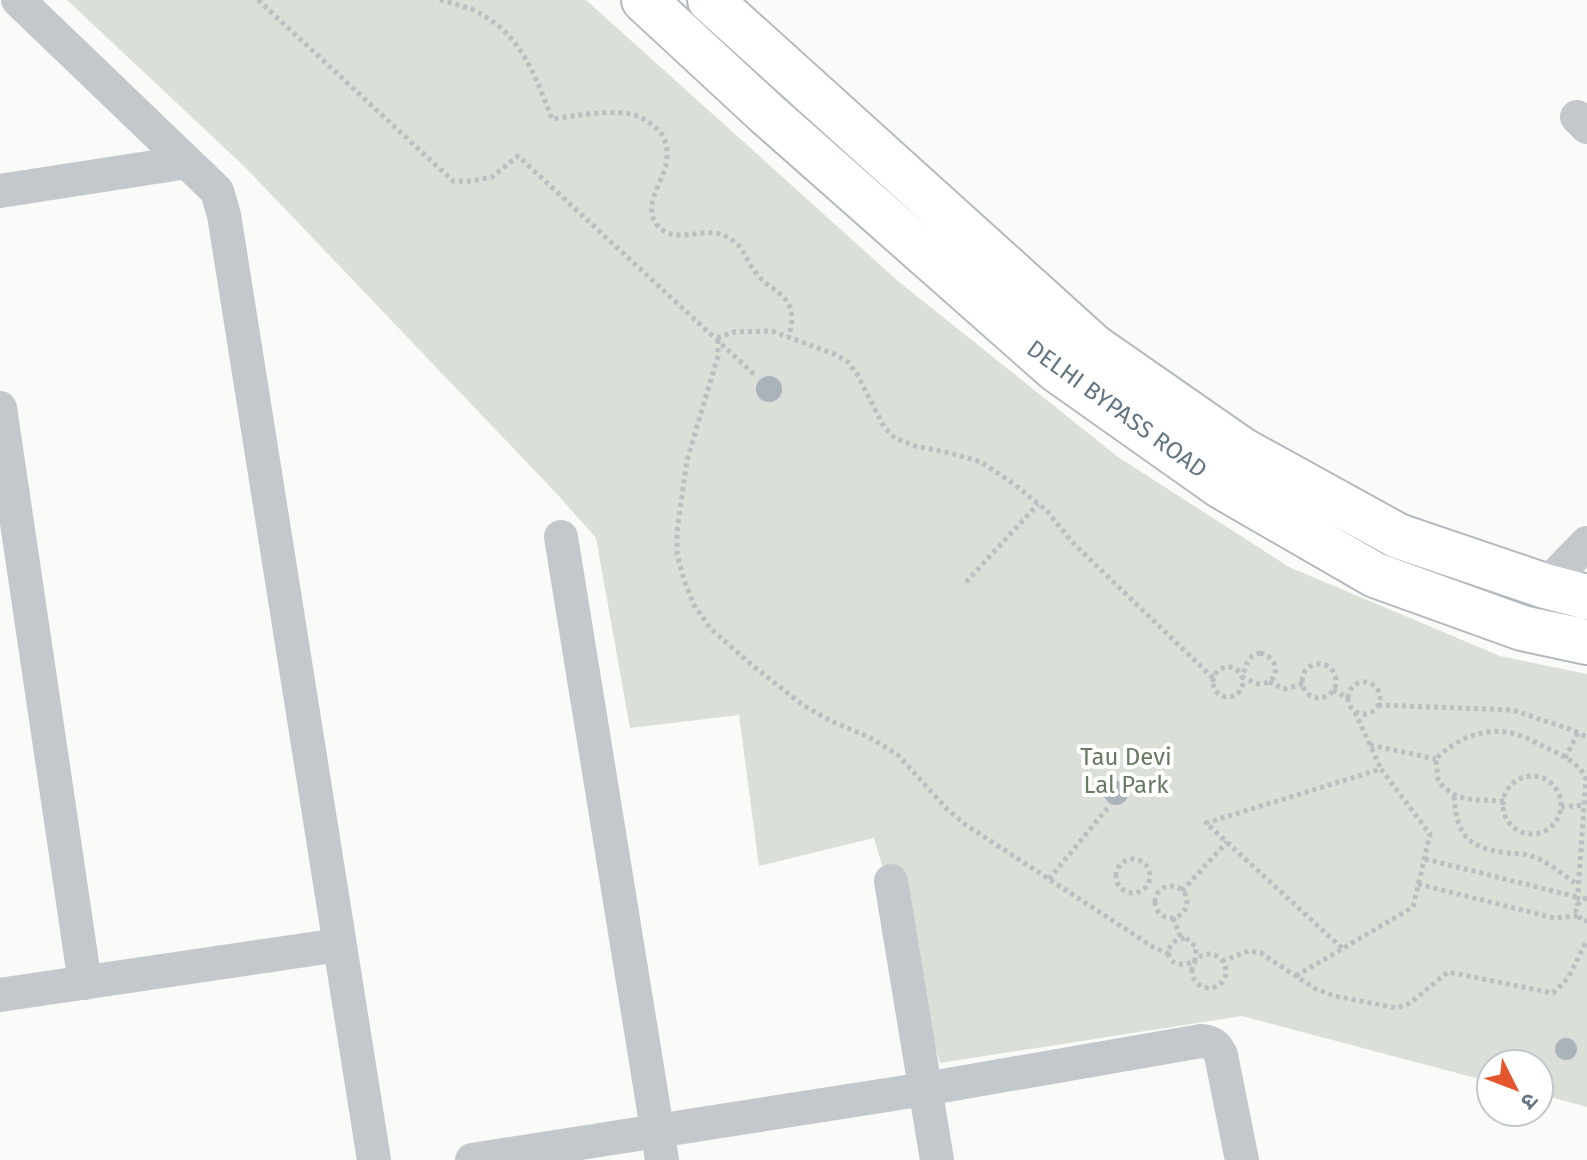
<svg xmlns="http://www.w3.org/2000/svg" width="1587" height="1160" viewBox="0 0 1587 1160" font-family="'Fira Sans','Noto Sans Devanagari',sans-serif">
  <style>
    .green { fill: #dadfd7 }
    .building { fill: #aab3b9; stroke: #dcdcda; stroke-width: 2 }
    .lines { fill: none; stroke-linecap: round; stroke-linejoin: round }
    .secondary-casing { stroke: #b3babf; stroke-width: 48 }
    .path { stroke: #bbbfc2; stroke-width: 5; stroke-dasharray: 4 4; stroke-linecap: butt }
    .minor { stroke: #c3c8cc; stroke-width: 34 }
    .secondary { stroke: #fff; stroke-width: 44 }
    .labels { text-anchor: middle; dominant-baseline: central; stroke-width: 8; stroke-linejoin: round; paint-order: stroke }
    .street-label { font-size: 24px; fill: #657683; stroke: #fff }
    .park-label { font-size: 24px; fill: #687a64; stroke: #fff }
  </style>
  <rect width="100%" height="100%" fill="#fafaf8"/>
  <path class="green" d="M67,0h519l313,282 219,175 171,110 211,89 87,18v433l-48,-13v-30h-48v18l-249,-66 -302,47 -66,-225 -115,28 -20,-151 -109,13 -34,-190 -39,-44 -311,-326z"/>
  <path class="building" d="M755 389a14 14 0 1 1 28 0a14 14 0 1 1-28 0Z
    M1103 793a13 13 0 1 1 26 0a13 13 0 1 1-26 0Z
    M1554 1049a12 12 0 1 1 24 0a12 12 0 1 1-24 0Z"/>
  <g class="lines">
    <g class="secondary-casing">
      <path id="secondary" d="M644,0l122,113 291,257 164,116 154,89 147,53 65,14
        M710,0l384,347 148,103 156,86 147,50 42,11"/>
    </g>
    <path class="path" d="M258,0l195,181h18l21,-4 26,-21 238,220
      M440,0c10,3 21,5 31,9 49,22 63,63 81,110 22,-3 65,-11 85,-3 7,2 14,8 20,13 11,9 12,26 8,39 -5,18 -22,39 -8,57 17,20 42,3 63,9 6,2 11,5 16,9 9,8 12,21 20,30 9,13 28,19 34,34 3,10 2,20 -2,30
      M717,338l17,-6 38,-1 62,23 14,8 9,12 27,53 11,11 20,8 35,7 31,9 33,22 33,27 25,31 142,137
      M718,340v16l-31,104 -10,71v23l7,26 10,25 17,24 42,37 50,39 28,16 38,16 29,18 49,54 19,16 187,122 16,7
      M966,582l72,-78
      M1260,653c21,5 20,30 1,31 -7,0 -13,-5 -19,-7 5,-11 3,-20 18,-24z
      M1302 681a17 17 0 1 1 34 0a17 17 0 1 1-34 0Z
      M1213 682a15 15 0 1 1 30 0a15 15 0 1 1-30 0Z
      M1348 698a16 16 0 1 1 32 0a16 16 0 1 1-32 0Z
      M1269,682l15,7 19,-5
      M1333,690l15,8
      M1378,705l135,5 59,20 15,7
      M1355,712l26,57
      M1370,745l66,14
      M1565,758l13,-25
      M1503 805a29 29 0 1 1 58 0a29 29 0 1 1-58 0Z
      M1454,796c3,39 12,51 52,57 8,1 17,0 25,3 17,5 32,19 47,29
      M1504,801c-28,-2 -46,3 -66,-20l-2,-22c20,-21 50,-33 79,-25 12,3 23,10 34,15 13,6 33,16 37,31l-9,126
      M1561,807l24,-2
      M1116 876a17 17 0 1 1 34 0a17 17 0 1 1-34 0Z
      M1425,859l152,38
      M1049,879l61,-74
      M1418,884l136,34 24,-2
      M1155 902a16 16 0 1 1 32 0a16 16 0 1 1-32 0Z
      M1182,891l45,-49
      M1587,898c-7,2 -10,6 -11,13l5,9 6,1
      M1173,918l8,20
      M1186,938l10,9 -1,14c-30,14 -36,-21 -9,-23z
      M1192 971a17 17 0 1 1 34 0a17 17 0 1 1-34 0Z
      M1222,961l27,-10 12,2 53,35 20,8 63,12 13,-5 38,-31 105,21 15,-15 19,-38
      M1296,976l117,-69 17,-73 -49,-65 -175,54 136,125"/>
    <path class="minor" d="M18,0l199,191 7,24 150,945
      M1577,117l10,10
      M0,191l187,-29
      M0,408l85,575
      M561,537l101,623
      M1545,586l42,-43
      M891,881l46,279
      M0,995l339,-50
      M472,1160l453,-71 276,-48c11,1 15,4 20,14l21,105"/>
    <use href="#secondary" class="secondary"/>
  </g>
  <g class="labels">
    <g class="street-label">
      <text transform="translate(1117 409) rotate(36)">DELHI BYPASS ROAD</text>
    </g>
    <g class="park-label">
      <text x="1126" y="757">Tau Devi<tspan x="1126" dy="28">Lal Park</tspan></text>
    </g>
  </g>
  <g transform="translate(1515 1088) rotate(132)"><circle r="38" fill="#ffffff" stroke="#c1c8cd" stroke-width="2"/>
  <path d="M0-6L14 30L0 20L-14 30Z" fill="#e4572e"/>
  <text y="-12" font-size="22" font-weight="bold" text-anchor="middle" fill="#657683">उ</text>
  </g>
</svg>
